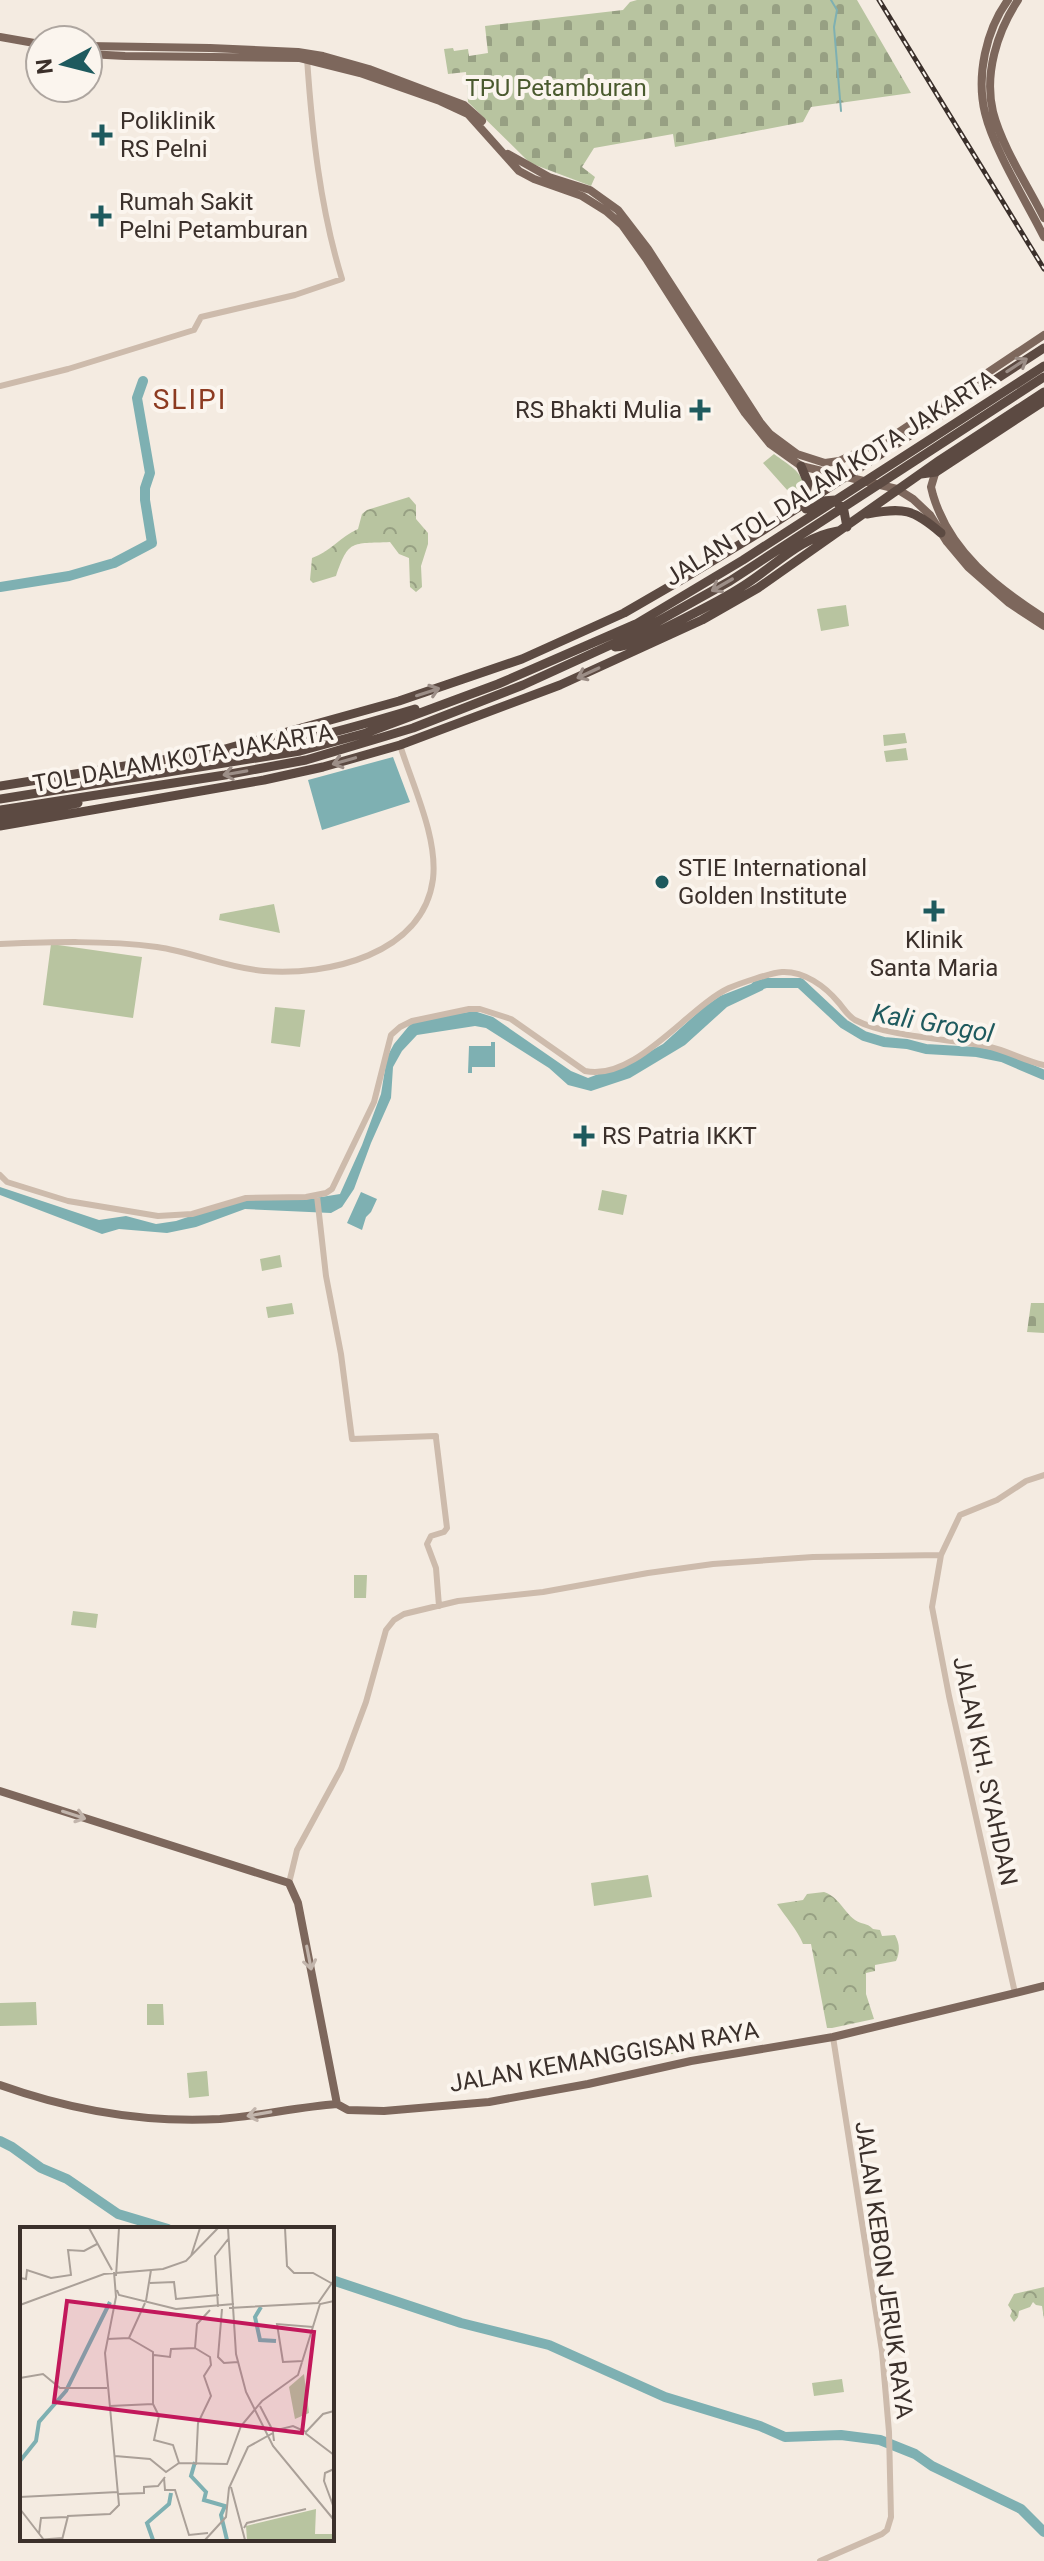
<svg xmlns="http://www.w3.org/2000/svg" width="1044" height="2561" viewBox="0 0 1044 2561" font-family="Roboto,sans-serif">
  <style>
    .green { fill: #b8c4a0 }
    .forest { fill: url(#forest-crowns) }
    .cemetery { fill: url(#cemetery-stones) }
    .water { fill: #7eb0b2 }
    .lines { fill: none; stroke-linecap: round; stroke-linejoin: round }
    .stream { stroke: #7eb0b2; stroke-width: 2 }
    .river { stroke: #7eb0b2; stroke-width: 10 }
    .minor { stroke: #cdbbac; stroke-width: 6 }
    .major { stroke: #7d675c; stroke-width: 8 }
    .highway { stroke: #5c4a42; stroke-width: 9 }
    .rail-casing { stroke: #3b302b; stroke-width: 5 }
    .rail { stroke: #fbf5ee; stroke-width: 2; stroke-dasharray: 6; stroke-linecap: butt }
    .oneway { stroke: #9c8e87 }
    .oneway2 { stroke: #c2b5ac }
    .poi-dot { fill: #1e5a5e; stroke: #fbf5ee; stroke-width: 3 }
    .labels { text-anchor: middle; dominant-baseline: central; stroke-width: 8; stroke-linejoin: round; paint-order: stroke }
    .park-label { font-size: 24px; fill: #4a5a2e; stroke: #fbf5ee }
    .poi-label { font-size: 24px; fill: #3b302b; stroke: #fbf5ee; text-anchor: start }
    .street-label { font-size: 24px; fill: #3b302b; stroke: #fbf5ee }
    .water-label { font-size: 26px; font-style: italic; fill: #1e5a5e; stroke: #fbf5ee }
    .quarter-label { font-size: 28px; letter-spacing: 2px; fill: #8d3b21; stroke: #fbf5ee }
    .inset-river { fill: none; stroke: #7eb0b2; stroke-width: 4 }
    .inset-road { fill: none; stroke: #aaa098; stroke-width: 2 }
    .view { fill: #c2185b; fill-opacity: 0.15; stroke: #c2185b; stroke-width: 4 }
    .inset-edge { fill: none; stroke: #3b302b; stroke-width: 4 }
  </style>
  <defs>
    <pattern id="forest-crowns" width="20" height="18" patternUnits="userSpaceOnUse" patternTransform="scale(2)"><rect width="20" height="18" fill="#b8c4a0"/><path d="M2 6a3 3 0 1 1 6 0M12 15a3 3 0 1 1 6 0" fill="none" stroke="#97a083"/></pattern>
    <pattern id="cemetery-stones" width="16" height="16" patternUnits="userSpaceOnUse" patternTransform="scale(2)"><rect width="16" height="16" fill="#b8c4a0"/><path d="M2 7V4a2 2 0 0 1 4 0v3zM10 15v-3a2 2 0 0 1 4 0v3z" fill="#97a083"/></pattern>
  </defs>
  <rect width="100%" height="100%" fill="#f4ebe1"/>
  <path class="green" d="M774,454c14,11 31,18 30,37l-8,9 -33,-37z
    M846,605l3,21 -28,5 -4,-22z
    M905,733l2,10 -23,3 -1,-11z
    M906,748l2,12 -22,2 -2,-11z
    M274,904l6,29 -61,-13 1,-6z
    M51,944l91,13 -9,61 -90,-13z
    M275,1007l30,3 -5,37 -29,-4z
    M602,1190l25,5 -4,20 -25,-5z
    M280,1255l2,12 -20,4 -2,-12z
    M292,1303l2,11 -26,4 -2,-11z
    M354,1575h13l-1,23h-12z
    M73,1611l25,3 -2,14 -25,-3z
    M648,1875l4,22 -58,9 -3,-23z
    M36,2002l1,23 -37,1v-23z
    M147,2004h16l1,21h-17z
    M683,2035l2,17 -33,5 -2,-17z
    M207,2071l2,25 -20,2 -2,-25z
    M842,2379l2,13 -30,4 -2,-13z"/>
  <path class="forest" d="M409,497l7,8v14l12,14v11l-7,22 1,21 -6,5 -6,-5 -1,-29 -10,-4 -9,-12c-39,2 -41,-3 -54,34l-23,7 -3,-3 2,-22c18,-6 28,-21 46,-29l4,-15 5,-4z
    M824,1892c15,5 19,19 31,28 7,5 11,2 18,9l7,1 2,6 13,-1c5,9 5,17 1,26l-21,4v6l-9,2v21l8,25 -42,9h-5l-16,-84h-8c-6,-15 -17,-26 -26,-40l26,-4 4,-6z
    M1044,2287v32l-2,-13 -6,-1 -3,-3 -3,5 -11,4 -1,6 -4,5 -4,-6 2,-5 -4,-6 6,-11z"/>
  <path class="cemetery" d="M637,0h220l54,93 -100,14 -8,15 -128,25 -2,-13 -79,14 -12,19 13,10 -4,9 -61,-23 -62,-61 -2,-30 -18,2 -4,-25 9,-1 1,3 14,-2 1,7 19,-3 -3,-27 138,-16 7,-8z
    M1031,1303h13v30l-17,-1z"/>
  <path class="water" d="M393,757l17,45 -88,28 -14,-50z
    M769,977l-6,13 -36,17 -42,38 -55,33 -39,13 -23,-6 -19,-17 -63,-40 -11,-2 -58,9 -15,16 -9,16 -2,31 -20,45 -17,46 -12,18 -11,6 -86,-4 -49,18 -29,6 -48,-4 -17,5 -102,-39v-8l99,33 27,-4 30,8 20,-3 65,-22 29,-3 39,3 31,-5 22,-49 19,-51 6,-37 7,-13 19,-23 61,-10 19,6 78,54 17,7 47,-18 28,-16 41,-37 16,-11z
    M491,1042h4v25h-23v6h-4l1,-27h22z
    M361,1192l16,7 -6,13 -5,5 -4,13 -15,-7z"/>
  <g class="lines">
    <path class="stream" d="M831,0l6,10 -3,17 7,84"/>
    <path class="river" d="M0,587l69,-11 45,-13 38,-20 -7,-43v-12l5,-15 -13,-75 6,-17
      M756,986l10,-3h34l44,41 20,12 20,6 23,2 19,5 51,3 25,5 42,18
      M0,2141l12,6 29,21 26,11 51,35 50,15
      M332,2280l129,43 88,22 116,52 95,29 25,11 56,-2 39,5 35,14 17,12 89,43 23,23"/>
    <path class="minor" d="M0,386l68,-17 126,-39 7,-13 94,-22 47,-16c-22,-71 -30,-147 -35,-221
      M0,944c52,-2 105,-4 157,3 36,5 70,21 107,24 63,5 159,-16 169,-92 5,-42 -21,-95 -33,-134
      M0,1175l7,7 61,19 90,15 34,-2 54,-16 60,-1 20,-4 6,-4 42,-87 17,-67 9,-8 12,-6 57,-12h11l31,10 74,52c50,11 103,-64 144,-83 12,-5 41,-15 53,-16 22,-1 43,14 57,31 5,6 9,13 16,17 33,17 94,19 131,26 21,4 38,15 58,19
      M317,1196l9,80 15,78 11,85 84,-3v2l11,90 -3,4 -13,4 -4,8 9,24 3,38
      M289,1883l8,-33 44,-81 25,-67 20,-72 8,-10 10,-6 54,-13 85,-9 105,-19 65,-9 100,-7 128,-2
      M1015,1993l-66,-297 -17,-89 9,-52 19,-40 37,-15 29,-19 18,-6
      M820,2561l62,-27 5,-4 4,-13 -2,-85 -7,-81 -49,-314"/>
    <path class="major" d="M1008,0c-22,30 -32,76 -23,113 9,37 41,88 59,124
      M1018,0c-21,32 -34,74 -25,112 9,35 35,74 51,106
      M0,37l40,7
      M88,46l122,2 88,4 25,4 46,13 95,36 18,16
      M88,54l37,2 175,2 60,15 80,28 28,13 51,57 15,8 48,17 24,15 16,14 25,35 98,153 25,31 31,22 96,23 16,10 17,16 17,27 21,25 41,36 35,23
      M508,154l41,23 41,13 28,20 30,39 112,173 10,12 27,20 28,9 14,-2 57,-27 148,-99
      M937,467l-6,20 2,8c17,57 63,92 111,123
      M0,1791l289,92 9,20 39,201
      M0,2085c70,25 146,38 220,34 39,-3 78,-12 117,-15
      M337,2104l11,6 36,1 105,-9 99,-18 103,-23 142,-24 211,-51"/>
    <path class="highway" d="M801,466l7,17 -4,22
      M921,474l15,-2 108,-71
      M806,509l17,-8 12,-1 9,11 3,16
      M867,514c37,-7 46,-5 74,19
      M615,647c16,-1 32,-10 46,-17 27,-14 56,-27 82,-44 31,-19 57,-49 95,-55
      M223,753c20,3 44,-4 63,-9 43,-10 86,-22 129,-35
      M0,786l218,-35 181,-50 123,-42 102,-46 57,-33 81,-49 282,-183
      M0,799l300,-48 66,-18 132,-49 138,-60 107,-64 301,-194
      M0,810l225,-35 81,-15 107,-32 110,-43 116,-53 91,-51 314,-204
      M0,818l78,-15
      M0,826l264,-46 59,-13 77,-22 160,-60 142,-65 56,-32 182,-128 104,-68"/>
    <g class="rail-casing">
      <path id="rail" d="M879,0l165,269"/>
    </g>
    <use href="#rail" class="rail"/>
  </g>
  <defs><path id="oneway-shaft" d="M-6 0H5M1.5-3L5.5 0L1.5 3" fill="none" stroke-width="1.6" stroke-linecap="round" stroke-linejoin="round" transform="scale(2)"/></defs>
  <g class="oneway">
    <use href="#oneway-shaft" transform="translate(1017 365) rotate(-33)"/>
    <use href="#oneway-shaft" transform="translate(722 585) rotate(150)"/>
    <use href="#oneway-shaft" transform="translate(588 673) rotate(155)"/>
    <use href="#oneway-shaft" transform="translate(428 692) rotate(-18)"/>
    <use href="#oneway-shaft" transform="translate(344 761) rotate(164)"/>
    <use href="#oneway-shaft" transform="translate(235 773) rotate(170)"/>
  </g>
  <g class="oneway2">
    <use href="#oneway-shaft" transform="translate(74 1815) rotate(18)"/>
    <use href="#oneway-shaft" transform="translate(309 1958) rotate(79)"/>
    <use href="#oneway-shaft" transform="translate(259 2114) rotate(170)"/>
  </g>
  <g class="poi-dot">
    <path d="M98 123h8v8h8v8h-8v8h-8v-8h-8v-8h8z"/>
    <path d="M97 204h8v8h8v8h-8v8h-8v-8h-8v-8h8z"/>
    <path d="M696 398h8v8h8v8h-8v8h-8v-8h-8v-8h8z"/>
    <circle cx="662" cy="882" r="8"/>
    <path d="M930 899h8v8h8v8h-8v8h-8v-8h-8v-8h8z"/>
    <path d="M580 1124h8v8h8v8h-8v8h-8v-8h-8v-8h8z"/>
  </g>
  <g class="labels">
    <g class="park-label">
      <text x="556" y="88">TPU Petamburan</text>
    </g>
    <g class="poi-label">
      <text x="120" y="121">Poliklinik<tspan x="120" dy="28">RS Pelni</tspan></text>
      <text x="119" y="202">Rumah Sakit<tspan x="119" dy="28">Pelni Petamburan</tspan></text>
      <text x="682" y="410" text-anchor="end">RS Bhakti Mulia</text>
      <text x="678" y="868">STIE International<tspan x="678" dy="28">Golden Institute</tspan></text>
      <text x="934" y="940" text-anchor="middle">Klinik<tspan x="934" dy="28">Santa Maria</tspan></text>
      <text x="602" y="1136">RS Patria IKKT</text>
    </g>
    <g class="street-label">
      <text transform="translate(830 478) rotate(-32)">JALAN TOL DALAM KOTA JAKARTA</text>
      <text transform="translate(183 758) rotate(-10)">TOL DALAM KOTA JAKARTA</text>
      <text transform="translate(985 1771) rotate(78)">JALAN KH. SYAHDAN</text>
      <text transform="translate(604 2057) rotate(-10)">JALAN KEMANGGISAN RAYA</text>
      <text transform="translate(884 2270) rotate(82)">JALAN KEBON JERUK RAYA</text>
    </g>
    <g class="water-label">
      <text transform="translate(933 1023) rotate(10)">Kali Grogol</text>
    </g>
    <g class="quarter-label">
      <text x="190" y="399">SLIPI</text>
    </g>
  </g>
  <g transform="translate(20 2227)">
    <rect width="314" height="314" fill="#f4ebe1"/>
    <path d="M296,282l-1,25h19v6h-87l-1,-14z" fill="#b8c4a0"/>
    <path d="M284,147l5,39 -14,6 -6,-32z" fill="#b8c4a0"/>
    <path class="inset-river" d="M241,80l-6,10 5,23 16,1M0,234l16,-20 3,-19 27,-31 44,-89M175,235l-4,14 15,16 -2,8 21,6 -4,9 6,25M133,313l-6,-17 22,-19 2,-11"/>
    <path class="inset-road" d="M69,1l23,42M208,1l8,126 10,38 27,54 61,74M265,1l2,38 7,7h19l18,10M171,29l9,-28M96,49l3,-48M0,51l6,1 1,-9 24,8 20,-3 -3,-25 16,1 13,-7M130,56l24,-1 2,17 43,-4M97,63l2,5 57,14 58,-5M126,74l5,-31M0,78l84,-31 59,-5 23,-8 32,-33M198,80l-3,-51 14,-18M209,81l89,-5 16,-23M202,82l-4,48 6,6 14,-1M109,111l24,14v52M87,112l22,-1 16,-35M175,121l15,9 1,8 -7,11 7,20 -13,27 -2,42M175,121l2,-24 13,-14M134,128l16,2 1,-8 24,-1M283,134l-20,1 -6,-38 36,3M0,151l23,-4 17,14h47M133,177l6,12 -5,24 19,5 6,18M90,179l43,-2M240,179l13,25 20,-5 13,6 17,-18 11,-3M285,206l29,22M95,229l35,3 16,13 13,-9 48,1 14,-38 21,-25 36,-26 22,-71 14,-3M314,242l-9,4 -1,8 10,27M144,251l1,12h10l14,45 19,-2M211,260l14,53M98,267l26,-1v-6l14,-1 7,-9M0,270l98,-5M0,282l24,31M224,301l3,-5 59,-14M19,307l2,-16 27,-1M16,313l27,-2M42,313l6,-24 42,-2 9,-9 -14,-152 11,-56 -2,-25M185,313l21,-23 3,-29 19,-41 25,-14 1,8"/>
    <path class="view" d="M47,74l247,31 -12,101 -248,-31z"/>
    <rect width="314" height="314" class="inset-edge"/>
  </g>
  <g transform="translate(64 64) rotate(263)"><circle r="38" fill="#fbf5ee" stroke="#aea6a0" stroke-width="2"/>
  <path d="M0-6L14 30L0 20L-14 30Z" fill="#1e5a5e"/>
  <text y="-12" font-size="22" font-weight="bold" text-anchor="middle" fill="#3b302b">N</text>
  </g>
</svg>
